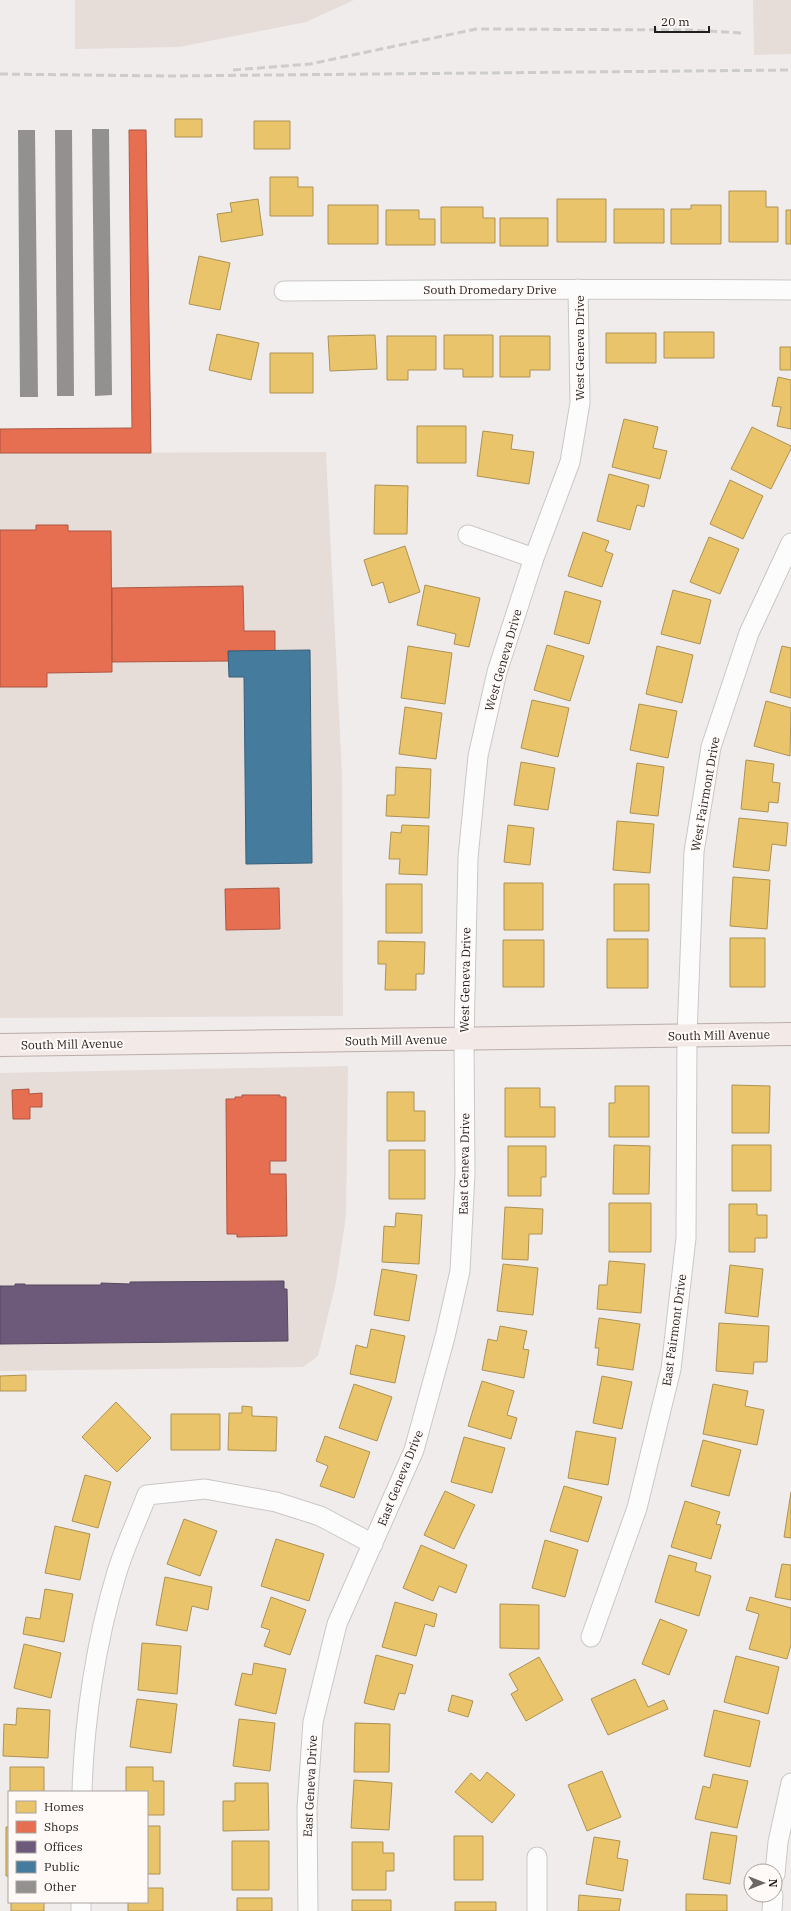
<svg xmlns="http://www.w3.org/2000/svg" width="791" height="1911" viewBox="0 0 791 1911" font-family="'IBM Plex Serif',serif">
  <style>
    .built { fill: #e6dcd8 }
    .homes { fill: #e9c46a; stroke: #ad9253 }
    .shops { fill: #e76f51; stroke: #ac5742 }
    .offices { fill: #6d597a; stroke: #56485e }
    .public { fill: #457b9d; stroke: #3a5f77 }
    .building { fill: #939090 }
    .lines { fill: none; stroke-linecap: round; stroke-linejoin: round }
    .minor-casing { stroke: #cac7c6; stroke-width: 21 }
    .major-casing { stroke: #bbaca7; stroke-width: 24 }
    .minor { stroke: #fdfcfc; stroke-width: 19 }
    .major { stroke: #f3eae8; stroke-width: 22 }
    .rail { stroke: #cdcccc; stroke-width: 3; stroke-dasharray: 8 4; stroke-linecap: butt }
    .labels { text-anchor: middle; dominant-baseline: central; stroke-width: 4; stroke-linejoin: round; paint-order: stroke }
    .street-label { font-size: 12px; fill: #221f1e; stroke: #fff9f7 }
  </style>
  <rect width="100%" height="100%" fill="#f0eceb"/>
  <path class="built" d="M75,0h279l-48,22 -127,25 -104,2z
    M753,0h38v54l-37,1z
    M326,452l16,322 1,242 -343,2v-565z
    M348,1066l-2,150 -10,66 -18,74 -15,11 -303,4v-298z"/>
  <path class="homes" d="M175,119h27v18h-27z
    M254,121h36v28h-36z
    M270,177h28v10h15v29h-43z
    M729,191h37v16h12v35h-49z
    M258,199l5,36 -42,7 -4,-28 15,-2 -2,-9z
    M557,199h49v43h-49z
    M328,205h50v39h-50z
    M691,205h30v39h-50v-35h20z
    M441,207h42v11h12v25h-54z
    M614,209h50v34h-50z
    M386,210h33v9h16v26h-49z
    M786,210h5v34h-5z
    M500,218h48v28h-48z
    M199,256l31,7 -10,47 -31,-6z
    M664,332h50v26h-50z
    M606,333h50v30h-50z
    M217,334l42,9 -8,37 -42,-10z
    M375,335l2,34 -47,2 -2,-35z
    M444,335h49v42h-30v-8h-19z
    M387,336h49v34h-28v10h-21z
    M500,336h50v34h-20v7h-30z
    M780,347h11v23h-11z
    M270,353h43v40h-43z
    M778,377l13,3v49l-14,-3 4,-19 -9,-1z
    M624,419l34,8 -5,21 14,3 -7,28 -48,-12z
    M417,426h49v37h-49z
    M752,427l39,19v3l-20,40 -40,-20z
    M483,431l30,4 -2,14 23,3 -5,32 -52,-8z
    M609,474l40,11 -5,22 -7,-2 -7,25 -33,-9z
    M730,480l33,16 -20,43 -33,-15z
    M375,485l33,1 -1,48h-33z
    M583,532l26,9 -4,10 8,3 -11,33 -34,-11z
    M709,537l30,12 -19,45 -30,-12z
    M405,546l15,46 -31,11 -6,-21 -11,4 -8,-26z
    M425,585l55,13 -11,49 -15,-3 2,-10 -39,-9z
    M673,590l38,10 -11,44 -39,-10z
    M565,591l36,10 -12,43 -35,-10z
    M547,645l37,11 -14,45 -36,-11z
    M408,646l44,7 -7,51 -44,-6z
    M657,646l36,9 -11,48 -36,-9z
    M782,646l9,2v50l-21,-6z
    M532,700l37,8 -11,49 -37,-9z
    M766,701l25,7 -1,48 -36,-10z
    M639,704l38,7 -9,47 -38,-8z
    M405,707l37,6 -6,46 -37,-5z
    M746,760l28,4 -2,18 8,1 -2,20 -9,-1 -1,10 -27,-3z
    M521,762l34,6 -7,42 -34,-5z
    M637,763l27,4 -6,49 -28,-3z
    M396,767l35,2 -2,49 -43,-2 1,-21h8z
    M739,818l49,5 -2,23 -14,-2 -3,27 -36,-4z
    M617,821l37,3 -4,49 -37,-3z
    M402,825l27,1 -2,49 -28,-1 1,-15h-11l2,-27 10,1z
    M508,825l26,3 -4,37 -26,-3z
    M733,877l37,3 -3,49 -37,-3z
    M504,883h39v47h-39z
    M386,884h36v49h-36z
    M614,884h35v47h-35z
    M730,938h35v49h-35z
    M607,939h41v49h-41z
    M503,940h41v47h-41z
    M378,941l47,1 -1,32h-8v16h-31l1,-26h-8z
    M732,1085l38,1 -1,47h-37z
    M615,1086h34v51h-40v-34h6z
    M505,1088h35v19h15v30h-50z
    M387,1092h27v19h11v30h-38z
    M614,1145l36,1 -1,48h-36z
    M732,1145h39v46h-39z
    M508,1146h38v31h-5v19h-33z
    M389,1150h36v49h-36z
    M609,1203h42v49h-42z
    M729,1204h28v11h10v23h-12v14h-26z
    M505,1207l38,2 -1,25h-13l-1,26 -26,-1z
    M396,1213l26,2 -3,49 -37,-2 2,-36 11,1z
    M609,1261l36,3 -4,49 -44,-4 2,-24h8z
    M503,1264l35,4 -5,47 -36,-4z
    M730,1265l33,4 -5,48 -33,-4z
    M382,1269l35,6 -8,46 -35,-6z
    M599,1318l41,6 -7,46 -36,-5 2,-17h-4z
    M719,1323l50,3 -2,36h-13l-1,12 -37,-3z
    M500,1326l27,5 -4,18 6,1 -5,28 -42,-8 6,-31 9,2z
    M371,1329l34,7 -10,47 -45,-9 6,-29 11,3z
    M26,1375v16h-26v-15z
    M602,1376l30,6 -10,47 -29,-6z
    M482,1381l32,10 -7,24 10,3 -6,21 -43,-13z
    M354,1384l38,13 -15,44 -38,-13z
    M713,1384l35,7 -3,15 19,4 -7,35 -54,-11z
    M116,1402l35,36 -34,34 -35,-35z
    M242,1406l10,1v9l25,1 -1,34 -48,-1 1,-37h13z
    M171,1414h49v36h-49z
    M576,1431l40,7 -8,47 -40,-7z
    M325,1436l45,16 -16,46 -34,-12 8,-20 -12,-5z
    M464,1437l41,11 -13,45 -41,-11z
    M703,1440l38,10 -12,46 -38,-10z
    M85,1475l26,7 -13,46 -26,-7z
    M564,1486l38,11 -14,45 -38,-11z
    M445,1491l30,14 -21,44 -30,-14z
    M791,1492v46l-7,-1z
    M685,1501l35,11 -4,12 5,1 -10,34 -40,-12z
    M184,1519l33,12 -17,45 -33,-12z
    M55,1526l35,8 -10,46 -35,-7z
    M276,1539l48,15 -15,47 -48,-15z
    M545,1540l33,10 -13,47 -33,-9z
    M421,1545l46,20 -11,28 -17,-7 -6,15 -30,-13z
    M669,1555l28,8 -2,8 16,5 -12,40 -44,-14z
    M782,1564l9,1v35l-16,-3z
    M165,1577l47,10 -4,23 -16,-4 -5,25 -31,-6z
    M45,1589l28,5 -9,48 -41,-8 3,-17 14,2z
    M271,1597l35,13 -16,45 -26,-9 6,-16 -9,-3z
    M750,1597l41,11v37l-4,14 -38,-10 10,-35 -13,-4z
    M395,1602l42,12 -3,13 -9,-3 -9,32 -34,-9z
    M500,1604l39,1v44l-39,-1z
    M660,1619l27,11 -18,45 -27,-11z
    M142,1643l39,3 -4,48 -39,-4z
    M24,1644l37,9 -10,45 -37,-10z
    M376,1655l37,10 -8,29 -6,-1 -5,17 -30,-7z
    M736,1656l43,11 -11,47 -44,-12z
    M539,1657l24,43 -37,21 -15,-27 7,-4 -9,-16z
    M254,1663l32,6 -10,45 -41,-9 7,-32 10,2z
    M635,1679l13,28 16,-7 4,9 -60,26 -17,-36z
    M452,1695l21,6 -5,16 -20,-6z
    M137,1699l40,5 -6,49 -41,-6z
    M17,1708l33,2 -2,48 -45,-2 1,-32 12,1z
    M714,1710l46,11 -10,46 -46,-11z
    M239,1719l36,4 -5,48 -37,-5z
    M355,1723l35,1 -1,48h-35z
    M10,1767h34v25h-34z
    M126,1767h27v14h11v34h-17v-23h-21z
    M602,1771l19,46 -34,14 -19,-46z
    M487,1772l28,23 -23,28 -37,-31 16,-19 9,8z
    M713,1774l35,7 -11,47 -42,-9 8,-33 7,2z
    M354,1780l38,3 -3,47 -38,-2z
    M235,1783h33l1,47 -46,1v-30h12z
    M147,1826h13v48h-13z
    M6,1827h3v49h-3z
    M711,1832l26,4 -7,48 -27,-5z
    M454,1836h29v44h-29z
    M594,1837l26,4 -3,17 11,2 -5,31 -37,-7z
    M232,1841h37v49h-37z
    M352,1842h31v11h11v18h-8v19h-34z
    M147,1888h16v23h-35v-9h19z
    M686,1894l41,1v16h-41z
    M579,1895l42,4 -2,12h-41z
    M237,1898h35v13h-35z
    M352,1900h39v11h-39z
    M11,1902h33v9h-33z
    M455,1902h41v9h-41z"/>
  <path class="shops" d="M129,130h17l5,323h-151v-24l132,-1z
    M36,525h32v6h43l1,141 -65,1v14h-47v-157h36z
    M243,586l1,45h31v20h-47l1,10 -117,1v-74z
    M279,888l1,41 -54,1 -1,-41z
    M29,1089v5l13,-1v14h-12v12h-17l-1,-29z
    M242,1095h38v2h6v64h-16v13h16l1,62 -50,1v-3h-10l-1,-135h9v-2h7z"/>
  <path class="offices" d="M284,1281v8h3l1,52 -288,3v-58h15v-2h10v1h76v-2l29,1v-2z"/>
  <path class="public" d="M310,650l2,213 -66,1 -2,-187h-15l-1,-26z"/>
  <path class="building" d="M92,129h17l3,266 -17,1z
    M18,130h17l3,267h-18z
    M55,130h17l2,266h-17z"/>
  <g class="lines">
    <g class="minor-casing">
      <path id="minor" d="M284,291l294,-2 213,1
        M468,535l66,23
        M591,1637l46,-129 34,-139 15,-131 1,-202 7,-184 17,-105 38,-114 42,-90
        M82,1792c2,-72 14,-151 35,-220 8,-26 20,-51 30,-77l58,-6 71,13 44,14 53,28
        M537,1857v54
        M775,1874l3,-32 13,-59
        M81,1902v9
        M308,1911l-1,-103 6,-86 24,-98 77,-174 31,-113 15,-66 5,-98 -1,-134 4,-181 10,-102 19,-84 37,-114 36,-96 10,-59 -2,-114
        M772,1911l1,-16"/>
    </g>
    <g class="major-casing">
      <path id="major" d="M0,1045l791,-11"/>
    </g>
    <use href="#minor" class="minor"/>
    <use href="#major" class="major"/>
    <path class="rail" d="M233,70l77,-6 166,-35 213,1 54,3
      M0,74l167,2 624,-6"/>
  </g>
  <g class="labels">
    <g class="street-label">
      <text x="490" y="289">South Dromedary Drive</text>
      <text transform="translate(579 348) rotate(-90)">West Geneva Drive</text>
      <text transform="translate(503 660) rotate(-74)">West Geneva Drive</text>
      <text transform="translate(705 794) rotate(-80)">West Fairmont Drive</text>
      <text transform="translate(465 980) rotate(-89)">West Geneva Drive</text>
      <text transform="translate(719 1035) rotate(-1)">South Mill Avenue</text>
      <text transform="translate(396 1040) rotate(-1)">South Mill Avenue</text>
      <text transform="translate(72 1044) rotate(-1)">South Mill Avenue</text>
      <text transform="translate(464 1164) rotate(-89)">East Geneva Drive</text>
      <text transform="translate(674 1330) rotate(-82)">East Fairmont Drive</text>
      <text transform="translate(400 1478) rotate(-68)">East Geneva Drive</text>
      <text transform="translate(310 1786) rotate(-87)">East Geneva Drive</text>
    </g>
  </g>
  <rect x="8" y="1791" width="140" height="112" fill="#fff9f7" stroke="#a7a2a0"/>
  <rect x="16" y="1801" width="20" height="12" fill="#e9c46a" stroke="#a7a2a0"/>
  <text x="44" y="1811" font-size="12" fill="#221f1e">Homes</text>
  <rect x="16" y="1821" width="20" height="12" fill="#e76f51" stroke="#a7a2a0"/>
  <text x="44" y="1831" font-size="12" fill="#221f1e">Shops</text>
  <rect x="16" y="1841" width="20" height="12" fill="#6d597a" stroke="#a7a2a0"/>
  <text x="44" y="1851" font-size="12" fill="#221f1e">Offices</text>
  <rect x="16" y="1861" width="20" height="12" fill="#457b9d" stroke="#a7a2a0"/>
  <text x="44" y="1871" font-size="12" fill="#221f1e">Public</text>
  <rect x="16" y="1881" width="20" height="12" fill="#939090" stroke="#a7a2a0"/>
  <text x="44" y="1891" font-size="12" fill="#221f1e">Other</text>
  <g transform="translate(763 1883) rotate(90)"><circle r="19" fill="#fff9f7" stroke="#a7a2a0"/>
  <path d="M0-3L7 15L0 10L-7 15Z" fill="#6a6766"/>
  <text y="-6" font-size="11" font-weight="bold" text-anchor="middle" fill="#221f1e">N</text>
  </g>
  <path d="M655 26v6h54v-6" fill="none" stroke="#221f1e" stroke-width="2"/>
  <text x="661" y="26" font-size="12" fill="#221f1e" stroke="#fff9f7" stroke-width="3" paint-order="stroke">20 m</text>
</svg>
